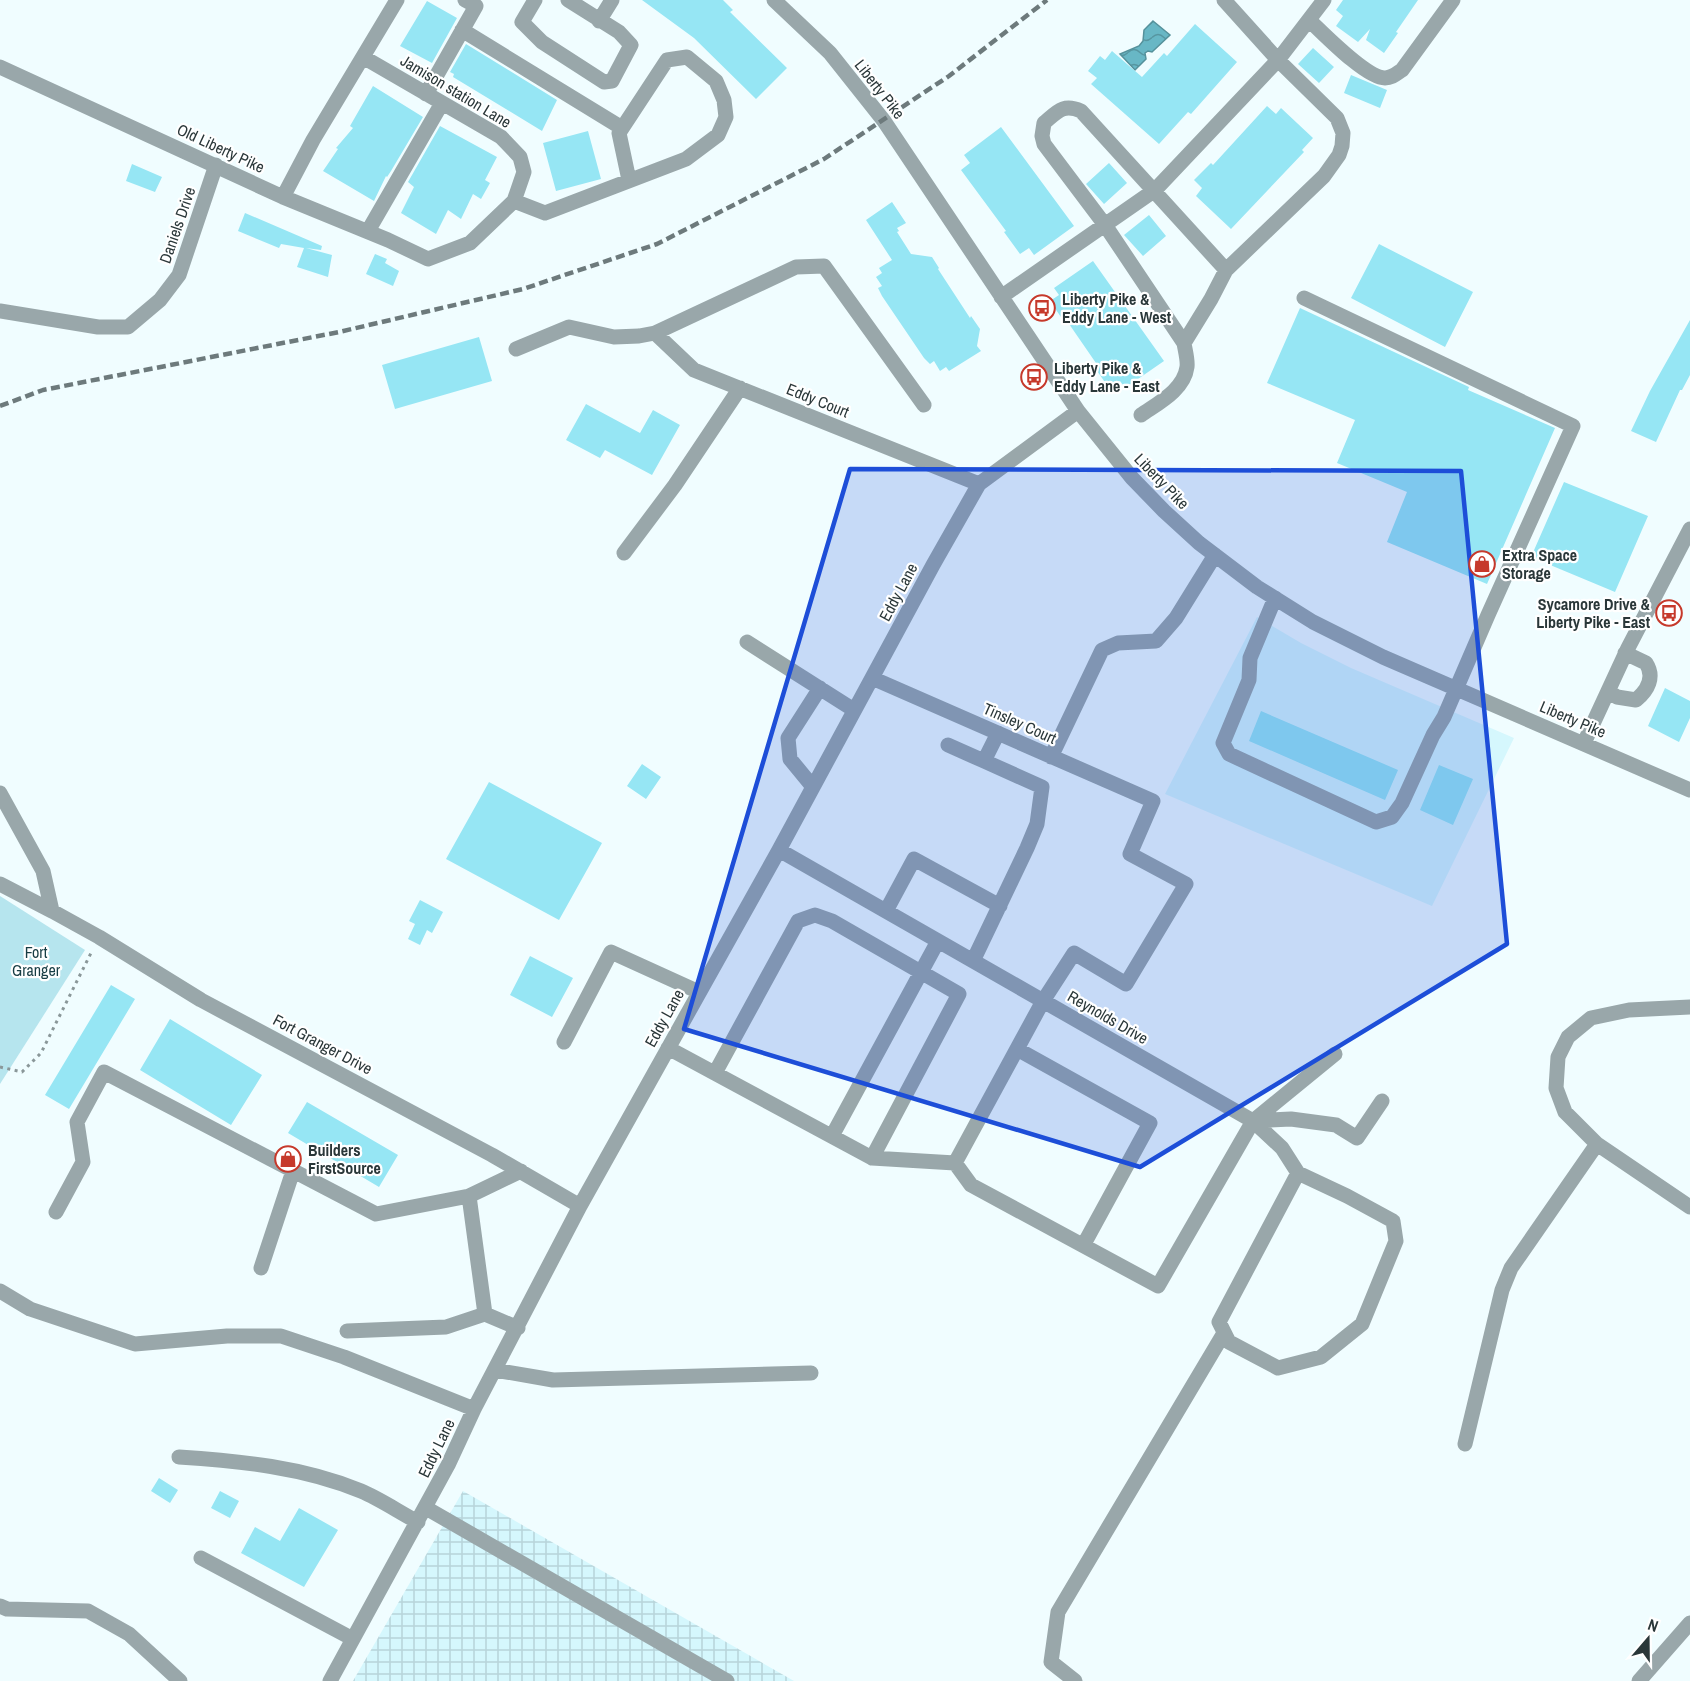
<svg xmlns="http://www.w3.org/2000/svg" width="1690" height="1681" viewBox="0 0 1690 1681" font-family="'Archivo Narrow',sans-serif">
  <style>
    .built { fill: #d5f7fd }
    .industrial { fill: url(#industrial-grid) }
    .park { fill: #b6e5ee }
    .water { fill: url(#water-waves); stroke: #55919b; stroke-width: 1.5 }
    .building { fill: #96e6f4 }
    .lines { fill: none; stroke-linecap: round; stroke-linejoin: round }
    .path { stroke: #8a9799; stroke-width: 3; stroke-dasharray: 3 4.5; stroke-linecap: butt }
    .minor { stroke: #99a7aa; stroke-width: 15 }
    .rail { stroke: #6d7a7c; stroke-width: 4.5; stroke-dasharray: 9 4.5; stroke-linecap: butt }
    .marked { fill: #1d4ed8; fill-opacity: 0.2; stroke: #1d4ed8; stroke-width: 4.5; stroke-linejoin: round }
    .labels { text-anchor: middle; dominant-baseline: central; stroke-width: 4.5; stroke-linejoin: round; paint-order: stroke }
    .street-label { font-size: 16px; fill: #2a3739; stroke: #fff }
    .poi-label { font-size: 16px; font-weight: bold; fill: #2a3739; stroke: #fff; text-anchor: start }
    .park-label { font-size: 16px; fill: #173d44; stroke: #fff }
  </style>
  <defs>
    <pattern id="industrial-grid" width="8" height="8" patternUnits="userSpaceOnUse" patternTransform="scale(1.5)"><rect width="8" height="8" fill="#d5f7fd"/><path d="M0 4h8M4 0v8" fill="none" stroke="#b7d4da"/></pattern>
    <pattern id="water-waves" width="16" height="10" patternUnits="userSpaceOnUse" patternTransform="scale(1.5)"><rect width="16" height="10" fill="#68b7c5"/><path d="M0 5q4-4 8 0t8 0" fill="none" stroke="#5696a1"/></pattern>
  </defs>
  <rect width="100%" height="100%" fill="#f0fdff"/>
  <path class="built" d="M1257,617l44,26 50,25 163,70 -82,168 -267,-112z"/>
  <path class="industrial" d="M463,1491l331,190h-441z"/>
  <path class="park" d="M0,896l85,54 -85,134z"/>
  <path class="water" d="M1153,21l17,14 -18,17 -4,-1 -3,2 1,6 -11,11 -15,-16 19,-8 4,-5 1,-11z"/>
  <path class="building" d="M642,0h81l10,10 -3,2 57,56 -31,31 -62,-61z
    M1343,0h75l-22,32 2,1 -14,20 -18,-13 4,-11 -12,13 -22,-16 7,-10 -7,-6z
    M427,1l30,17 -25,45 -32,-17z
    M1195,24l42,38 -46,52 -3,-2 -29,32 -68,-60 6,-6 -9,-7 12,-15 5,4 7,-9 30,26 22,-24 3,3z
    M466,44l91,56 -15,31 -89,-54 1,-3 -4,-2z
    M1313,48l21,19 -15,16 -21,-19z
    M1351,75l36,15 -7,18 -36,-15z
    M373,86l50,31 -32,54 -4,6 -1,-1 -12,25 -51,-30 15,-22 -2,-1 17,-20 -3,-2z
    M1267,106l9,8 5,-6 32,30 -11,12 2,2 -73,77 -35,-33 6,-8 -8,-8 17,-17 2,2z
    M440,126l57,31 -12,23 5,3 -9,16 -8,-5 -12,25 -13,-9 -12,24 -35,-21 13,-26 -6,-5z
    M1001,127l73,99 -40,29 -5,-7 -9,6 -16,-22 2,-1 -45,-61 9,-7 -6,-8z
    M588,131l13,48 -45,12 -13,-48z
    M1109,163l18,20 -23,21 -18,-20z
    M132,164l30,13 -7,15 -29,-11z
    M892,202l14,21 -9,5 2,3 -2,1 14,22 21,3 7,11 -1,1 32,49 1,-2 9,13 -3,17 4,5 -32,20 -3,-4 -6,4 -6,-10 -4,3 -6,-6 -42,-62 -4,-8 4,-2 -6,-9 6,-4 -3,-5 13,-8 -26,-40z
    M245,213l77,33 -1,4 -15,-2 26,7 -4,22 -31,-10 7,-19 -23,-4 -2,4 -41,-17z
    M1149,215l17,21 -23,20 -19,-21z
    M1379,244l94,48 -28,55 -94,-49z
    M375,254l12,5 -2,4 14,8 -6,15 -27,-12z
    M1093,261l71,100 -39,27 -5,-7 -11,7 -14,-20 3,-2 -31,-45 -2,2 -15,-22 9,-6 -5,-7z
    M1300,308l169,79 -1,3 87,38 -68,156 -100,-42 20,-50 -70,-29 18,-43 -88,-37z
    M1690,320v55l-8,15h-2l-24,52 -25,-11 19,-40z
    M479,337l13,44 -97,28 -13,-44z
    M586,404l54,29 13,-23 27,15 -28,50 -47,-25 -5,8 -34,-18z
    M1564,482l84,34 -33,76 -84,-35z
    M1665,688l25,13v17l-11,24 -31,-16z
    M1261,711l137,59 -13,30 -136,-59z
    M642,764l19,13 -15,22 -19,-13z
    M1439,765l34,14 -20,46 -33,-15z
    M489,782l113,61 -43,77 -113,-61z
    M420,900l23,12 -11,21 -5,-3 -7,15 -12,-6 7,-15 -6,-3z
    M530,956l43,22 -21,39 -42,-22z
    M111,985l24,14 -66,110 -24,-14z
    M170,1019l92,56 -31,50 -91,-55z
    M307,1102l91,53 -19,32 -91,-54z
    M159,1478l19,12 -8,13 -19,-12z
    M220,1491l19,10 -9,17 -19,-10z
    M299,1508l39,22 -34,57 -63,-34 14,-26 25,14z"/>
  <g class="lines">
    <path class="path" d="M0,1067l22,5 19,-19 51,-102"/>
    <path class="minor" d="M535,0l-13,22 20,20 62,40 8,-1 19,-36 -12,-13 -51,-32
      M774,0l56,53 54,68 194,290 54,67 32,33 35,32 58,44 56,35 70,35 307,133
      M1309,20c15,14 57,58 76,58 7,0 11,-4 17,-8l51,-70
      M599,21l13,-21
      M462,30l160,98
      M0,67l283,130 105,43 40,19 42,-16 44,-42 10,-29 -4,-15 -19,-20 -138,-80
      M426,94l50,-88 -11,-6
      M283,197l30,-57 84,-140
      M514,201l31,12 141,-54 32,-24 8,-18 -2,-17 -8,-19 -29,-24 -20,3 -48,73 10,47
      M368,231l74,-128
      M1001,297l154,-107 123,-130 46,-60
      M0,311l98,16h30l32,-27 19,-25 37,-110
      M655,333l39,37 285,114
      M1184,343l-79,-118 -61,-81 -2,-8 2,-13c13,-11 19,-20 37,-12l145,159
      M516,349l53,-22 45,10 25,-1 16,-3 141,-66 28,-1 100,139
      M1141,415c17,-12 43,-25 46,-48 1,-7 -2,-17 -3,-24l27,-44 15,-29 98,-94 15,-21 3,-9 1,-13 -6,-15 -59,-58 -54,-60
      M624,553l51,-68 65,-97
      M1275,598l-25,60 -1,22 -26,63 6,11 147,68 16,-5 10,-14 31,-68 11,-18 44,-102 85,-189 -269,-128
      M747,642l107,68
      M872,678l281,123 -23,53 56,30 -60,100 -52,-31 -31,48 -88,162 16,22 187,101 95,-165 82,-67
      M1608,691l9,6 19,3c12,-10 19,-23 10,-37l-21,-10
      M1584,743l44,-95 62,-119
      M948,745l36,16
      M1051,757l51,-107 16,-7 38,-2 20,-23 39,-63
      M813,787l-23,-28 -2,-21 32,-50
      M0,793l43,78 9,40 47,26 102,63 291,155 88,51
      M779,850l474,271 29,27 16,25 49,23 46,25 3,20 -34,83 -41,33 -43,11 -49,-26 -10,-20 79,-149
      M0,884l52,27
      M886,911l28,-52 86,47
      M973,961l54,-113 10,-24 5,-37 -58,-26 14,-28
      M1690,1007l-61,3 -38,8 -23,19 -10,20 -2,31 9,24 32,32 93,63
      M564,1042l47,-90 88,40
      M668,1048l204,110 83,5
      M1017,1049l133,74 -66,121
      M715,1073l83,-152 17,-6 17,6 127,73 -87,164
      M1253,1121l38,-2 45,6 21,13 25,-37
      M832,1136l106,-195
      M56,1212l27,-50 -6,-40 27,-50 272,142 93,-18
      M261,1268l32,-97
      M0,1291l30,18 105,35 92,-8h54l63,21 130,52
      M485,1314l-16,-118 52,-25
      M347,1331l99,-4 39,-13 33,14
      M495,1370l58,10 258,-7
      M1465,1444l37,-154 9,-22 86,-124
      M179,1457c61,4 124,10 182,34 19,8 38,21 57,31
      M426,1508l301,173
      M201,1558l152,81
      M0,1606l7,3 81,2 41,23 51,47
      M330,1681l118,-216 26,-56 106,-203 199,-356 154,-285 46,-81 99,-73
      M1075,1681l-24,-19 7,-50 166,-279
      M1639,1681l51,-58"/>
    <path class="rail" d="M0,406l43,-16 296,-58 184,-43 134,-45 167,-85 125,-83 98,-76"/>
  </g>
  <path class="marked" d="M850,469l611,2 46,473 -367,223 -456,-138z"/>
  <defs>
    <g id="bus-ring" transform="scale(1.35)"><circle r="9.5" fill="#fff" stroke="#c6392b" stroke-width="1.5"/><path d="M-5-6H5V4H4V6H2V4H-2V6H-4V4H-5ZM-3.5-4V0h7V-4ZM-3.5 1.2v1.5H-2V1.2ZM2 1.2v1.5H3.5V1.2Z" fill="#c6392b"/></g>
    <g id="shop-ring" transform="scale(1.35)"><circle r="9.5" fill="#fff" stroke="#c6392b" stroke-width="1.5"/><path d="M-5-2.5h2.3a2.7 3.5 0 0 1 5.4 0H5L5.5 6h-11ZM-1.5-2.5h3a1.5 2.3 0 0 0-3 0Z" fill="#c6392b"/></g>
  </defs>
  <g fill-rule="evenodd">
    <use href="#bus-ring" x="1042" y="308"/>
    <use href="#bus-ring" x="1034" y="377"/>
    <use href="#shop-ring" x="1482" y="564"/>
    <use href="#bus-ring" x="1669" y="613"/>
    <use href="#shop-ring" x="288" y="1159"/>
  </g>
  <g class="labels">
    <g class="street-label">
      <text transform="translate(880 89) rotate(52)">Liberty Pike</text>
      <text transform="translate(456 91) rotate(31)">Jamison station Lane</text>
      <text transform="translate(221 148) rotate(25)">Old Liberty Pike</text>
      <text transform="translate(177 225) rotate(-71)">Daniels Drive</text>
      <text transform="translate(818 400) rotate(22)">Eddy Court</text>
      <text transform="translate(1162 481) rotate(46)">Liberty Pike</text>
      <text transform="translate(898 592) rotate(-62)">Eddy Lane</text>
      <text transform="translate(1573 719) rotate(23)">Liberty Pike</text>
      <text transform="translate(1020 723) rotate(24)">Tinsley Court</text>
      <text transform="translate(1108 1017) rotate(30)">Reynolds Drive</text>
      <text transform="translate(664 1018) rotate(-61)">Eddy Lane</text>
      <text transform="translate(323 1044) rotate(28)">Fort Granger Drive</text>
      <text transform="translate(436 1448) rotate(-64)">Eddy Lane</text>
    </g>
    <g class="poi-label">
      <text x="1062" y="299">Liberty Pike &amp;<tspan x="1062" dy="18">Eddy Lane - West</tspan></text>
      <text x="1054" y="368">Liberty Pike &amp;<tspan x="1054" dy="18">Eddy Lane - East</tspan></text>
      <text x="1502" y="555">Extra Space<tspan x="1502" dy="18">Storage</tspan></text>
      <text x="1650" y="604" text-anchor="end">Sycamore Drive &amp;<tspan x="1650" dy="18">Liberty Pike - East</tspan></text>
      <text x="308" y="1150">Builders<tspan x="308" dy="18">FirstSource</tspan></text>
    </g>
    <g class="park-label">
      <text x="36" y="952">Fort<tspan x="36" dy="18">Granger</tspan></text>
    </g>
  </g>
  <g transform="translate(1648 1639) rotate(20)" stroke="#ffffff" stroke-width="4.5" paint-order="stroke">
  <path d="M0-4.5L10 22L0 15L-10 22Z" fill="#2a3739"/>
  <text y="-9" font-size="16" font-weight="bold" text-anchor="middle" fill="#2a3739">N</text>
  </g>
</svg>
